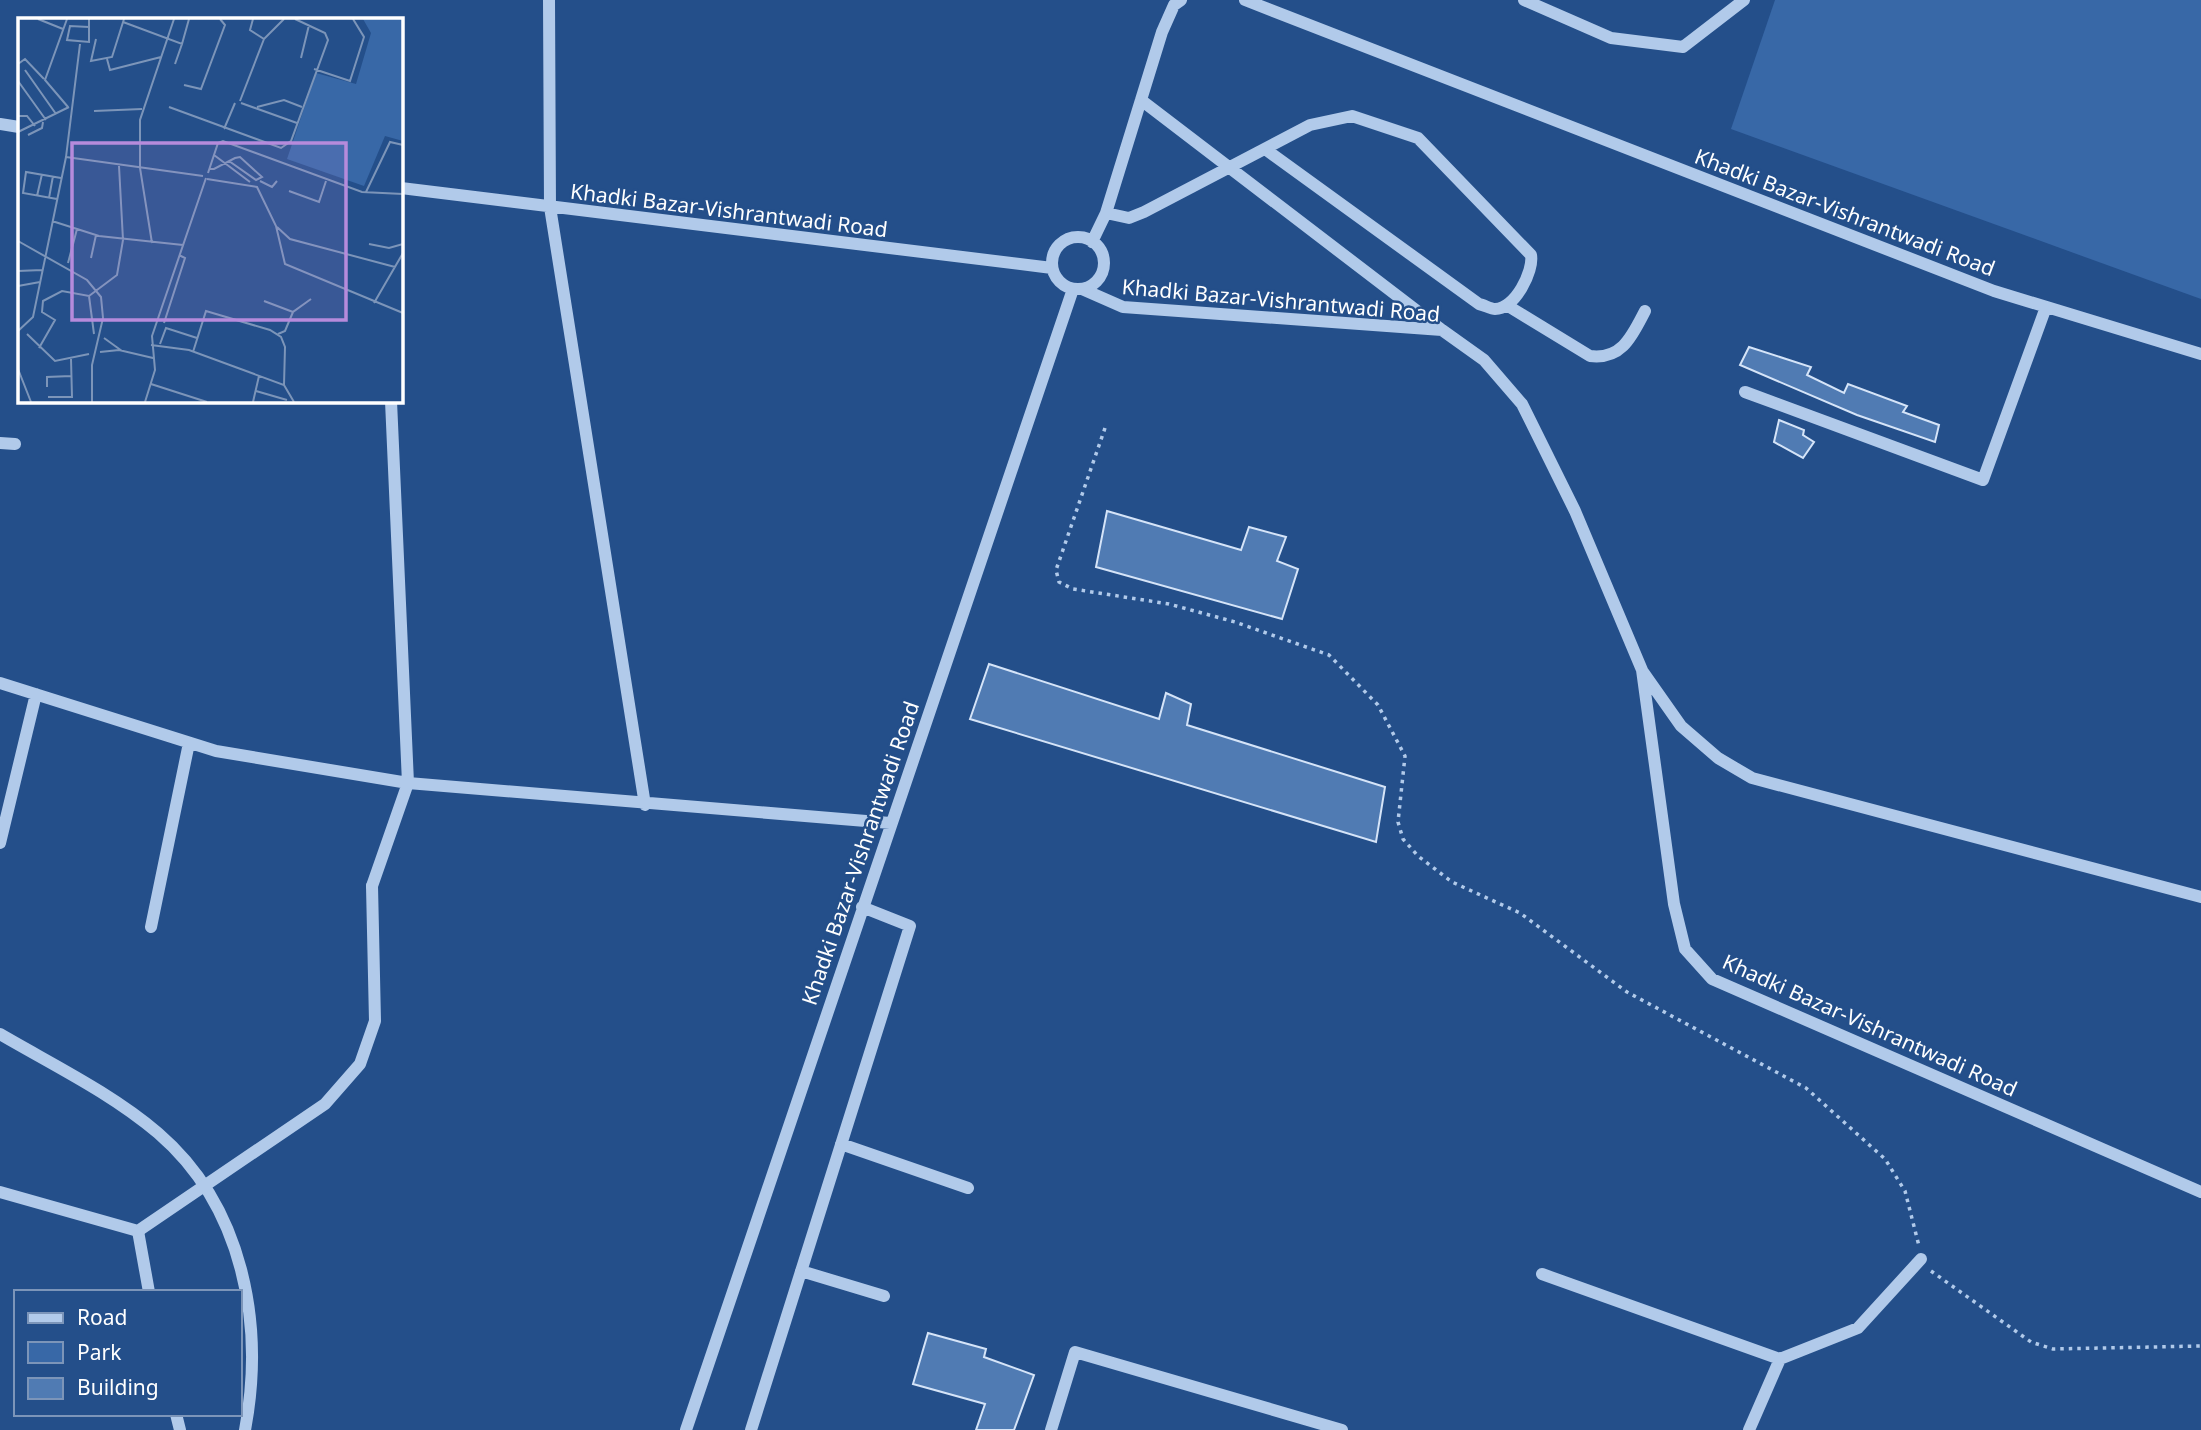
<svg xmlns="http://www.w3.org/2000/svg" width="2201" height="1430" viewBox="0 0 2201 1430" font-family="'Noto Sans',sans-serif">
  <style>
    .green { fill: #3868a7 }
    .building { fill: #507bb3; stroke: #d5e4f8; stroke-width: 2 }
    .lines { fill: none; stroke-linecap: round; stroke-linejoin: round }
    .path { stroke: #b1caea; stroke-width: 3.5; stroke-dasharray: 3.5 5; stroke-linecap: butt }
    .minor { stroke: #b1caea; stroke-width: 12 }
    .minor-bridge { stroke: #b1caea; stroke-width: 12 }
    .labels { text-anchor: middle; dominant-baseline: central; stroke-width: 5; stroke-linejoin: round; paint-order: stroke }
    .street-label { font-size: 21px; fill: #fff; stroke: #244f8a }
    .inset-road { fill: none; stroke: #7c95b9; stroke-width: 2 }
    .view { fill: #b68bdc; fill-opacity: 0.15; stroke: #b68bdc; stroke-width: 3.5 }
    .inset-edge { fill: none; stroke: #fff; stroke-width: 3.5 }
  </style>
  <rect width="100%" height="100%" fill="#244f8a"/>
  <path class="green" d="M1775,0h426v299l-470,-170z"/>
  <path class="building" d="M1749,347l62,20 -4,8 37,18 4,-9 59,22 -4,6 36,13 -4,17 -78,-27 -117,-50z
    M1779,420l25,10 -1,5 11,7 -11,16 -29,-16z
    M1107,511l134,39 8,-23 37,10 -9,24 21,8 -16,50 -186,-52z
    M989,664l170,55 7,-26 25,11 -4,21 198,62 -9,55 -406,-123z
    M928,1333l58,16 -2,8 50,18 -20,55h-38l9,-26 -72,-20z"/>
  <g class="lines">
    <path class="path" d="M1105,428l-49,142 3,12 14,7 96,15 66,18 94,33 49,50 27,51 -7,66 5,17 15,17 34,26 68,31 107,79 179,96 79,71 20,32 14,55
      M1931,1271l100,71 22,7 148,-3"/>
    <path class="minor" d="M549,0l1,207 95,598
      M1245,0l749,291 207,63
      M1524,0l87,38 72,9 61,-47
      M1141,100l301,230
      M0,124l19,3
      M401,188l651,80
      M1106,213l23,5 15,-6 166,-87 42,-9 66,22 113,117c3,16 -16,54 -36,54 -4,0 -11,-4 -16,-5l-214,-155
      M1052 263a26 26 0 1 1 52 0a26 26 0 1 1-52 0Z
      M1092,242l14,-29 56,-181 12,-27 7,-5
      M1082,289l41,18 319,23 42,30 38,44 53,107 67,159 32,234 11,45 27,30 489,213
      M1508,306l82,50c32,4 42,-20 55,-45
      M1745,392l238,88 63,-173
      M0,443l15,1
      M1643,672l38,54 37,32 34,20 449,119
      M0,683l216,68 192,32 482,40
      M0,843l36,-149
      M372,886l36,-103 -17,-382
      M151,927l38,-184
      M0,1034c53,31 111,59 158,99 85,73 107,191 87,297
      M841,1144l127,44
      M138,1231l11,61
      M801,1271l83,25
      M1542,1274l238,85
      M176,1414l4,16
      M686,1430l387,-1141
      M751,1430l159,-504 -48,-19
      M1051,1430l24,-78 267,78
      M1749,1430l31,-71 78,-31 63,-69"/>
    <path class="minor-bridge" d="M0,1192l138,39 187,-127 35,-40 15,-43 -3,-135"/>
  </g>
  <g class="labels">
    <g class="street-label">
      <text transform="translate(729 210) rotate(7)">Khadki Bazar-Vishrantwadi Road</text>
      <text transform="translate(1845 212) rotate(21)">Khadki Bazar-Vishrantwadi Road</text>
      <text transform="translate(1281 300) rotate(5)">Khadki Bazar-Vishrantwadi Road</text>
      <text transform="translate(860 853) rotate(-71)">Khadki Bazar-Vishrantwadi Road</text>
      <text transform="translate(1870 1025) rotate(24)">Khadki Bazar-Vishrantwadi Road</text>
    </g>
  </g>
  <g transform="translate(18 18)">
    <rect width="385" height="385" fill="#244f8a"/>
    <path d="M345,1h40v122l-18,-5 -21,50 -77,-27 29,-86 40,11 15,-51z" fill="#3868a7"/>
    <path class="inset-road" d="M20,1l25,10M49,1l-22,61 23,27M235,1l-3,11 14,9 20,-20M105,4l59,22 7,-25M71,9l-19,-1 -3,14 22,2v-23M78,21l-5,22 21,-4 12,-38M283,40l8,-33M89,41l3,11 51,-13M0,46l7,-5 19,20M157,46l7,-20M296,51l36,12 14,-44 -11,-18M7,52l31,44M0,63l28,39M166,67l17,4 24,-64 -5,-6M222,83l24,-62M223,85l56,20M151,89l112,41 10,-7 37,-101 -3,-7 -30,-14M239,89l27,-7 18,7M76,93l48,-2M0,98h9l8,10M206,111l11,-26M0,114l51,-25M10,117l14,-7 1,-6M196,137l36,27M48,139l137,19M192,151h4l21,-11 5,-1 22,20 -6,3 -27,-19M190,155l10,-30 5,-2 139,51 41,2M189,161l50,8 19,39 9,38 118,49M242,163l12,6 5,-6M271,173l30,11 7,-21M348,174l24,-50 13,3M19,178l5,-22M31,180l4,-22M39,181l-34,-6 3,-21 35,6M34,203l47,15 84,9M259,209l13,12 105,28M0,223l69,39 14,17 2,21 -11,47v37M134,225l-12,-75v-48l34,-101M351,226l20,4 14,-4M73,240l5,-23M50,245l9,-34M0,253l24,-1M0,268l22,-4M71,278l5,38M246,283l29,11M356,285l29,-50M146,305l21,-65 -6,-3M0,313l15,-14 33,-160 14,-113M9,316l28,27 34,-7M260,316l7,-3 8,-19 18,-13M86,320l18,13M142,326l6,-16 31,10M133,327l38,5 95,35 10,17M21,330l16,-28 -13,-8 1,-11 19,-10 27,5 28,-21 6,-35 -4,-74M82,334l19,-2 34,8M175,334l13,-41 64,19 11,7 4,10 -1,38M0,351l13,33M133,366l56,18M29,369v-10l24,-1M238,373l31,9M30,379h24l-1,-38M127,384l10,-32 -3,-34 54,-158M235,384l6,-26"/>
    <path class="view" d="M54,125h274v177h-274z"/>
    <rect width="385" height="385" class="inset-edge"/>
  </g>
  <rect x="14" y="1290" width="228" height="126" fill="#244f8a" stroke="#7c95b9" stroke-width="2"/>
  <rect x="28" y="1313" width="35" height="10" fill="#b1caea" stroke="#7c95b9" stroke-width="2"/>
  <text x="77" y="1325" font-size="21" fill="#ffffff">Road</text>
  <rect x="28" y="1342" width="35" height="21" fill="#3868a7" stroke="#7c95b9" stroke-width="2"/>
  <text x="77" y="1360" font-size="21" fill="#ffffff">Park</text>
  <rect x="28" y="1378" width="35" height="21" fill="#507bb3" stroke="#7c95b9" stroke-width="2"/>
  <text x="77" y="1395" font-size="21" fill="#ffffff">Building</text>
</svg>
